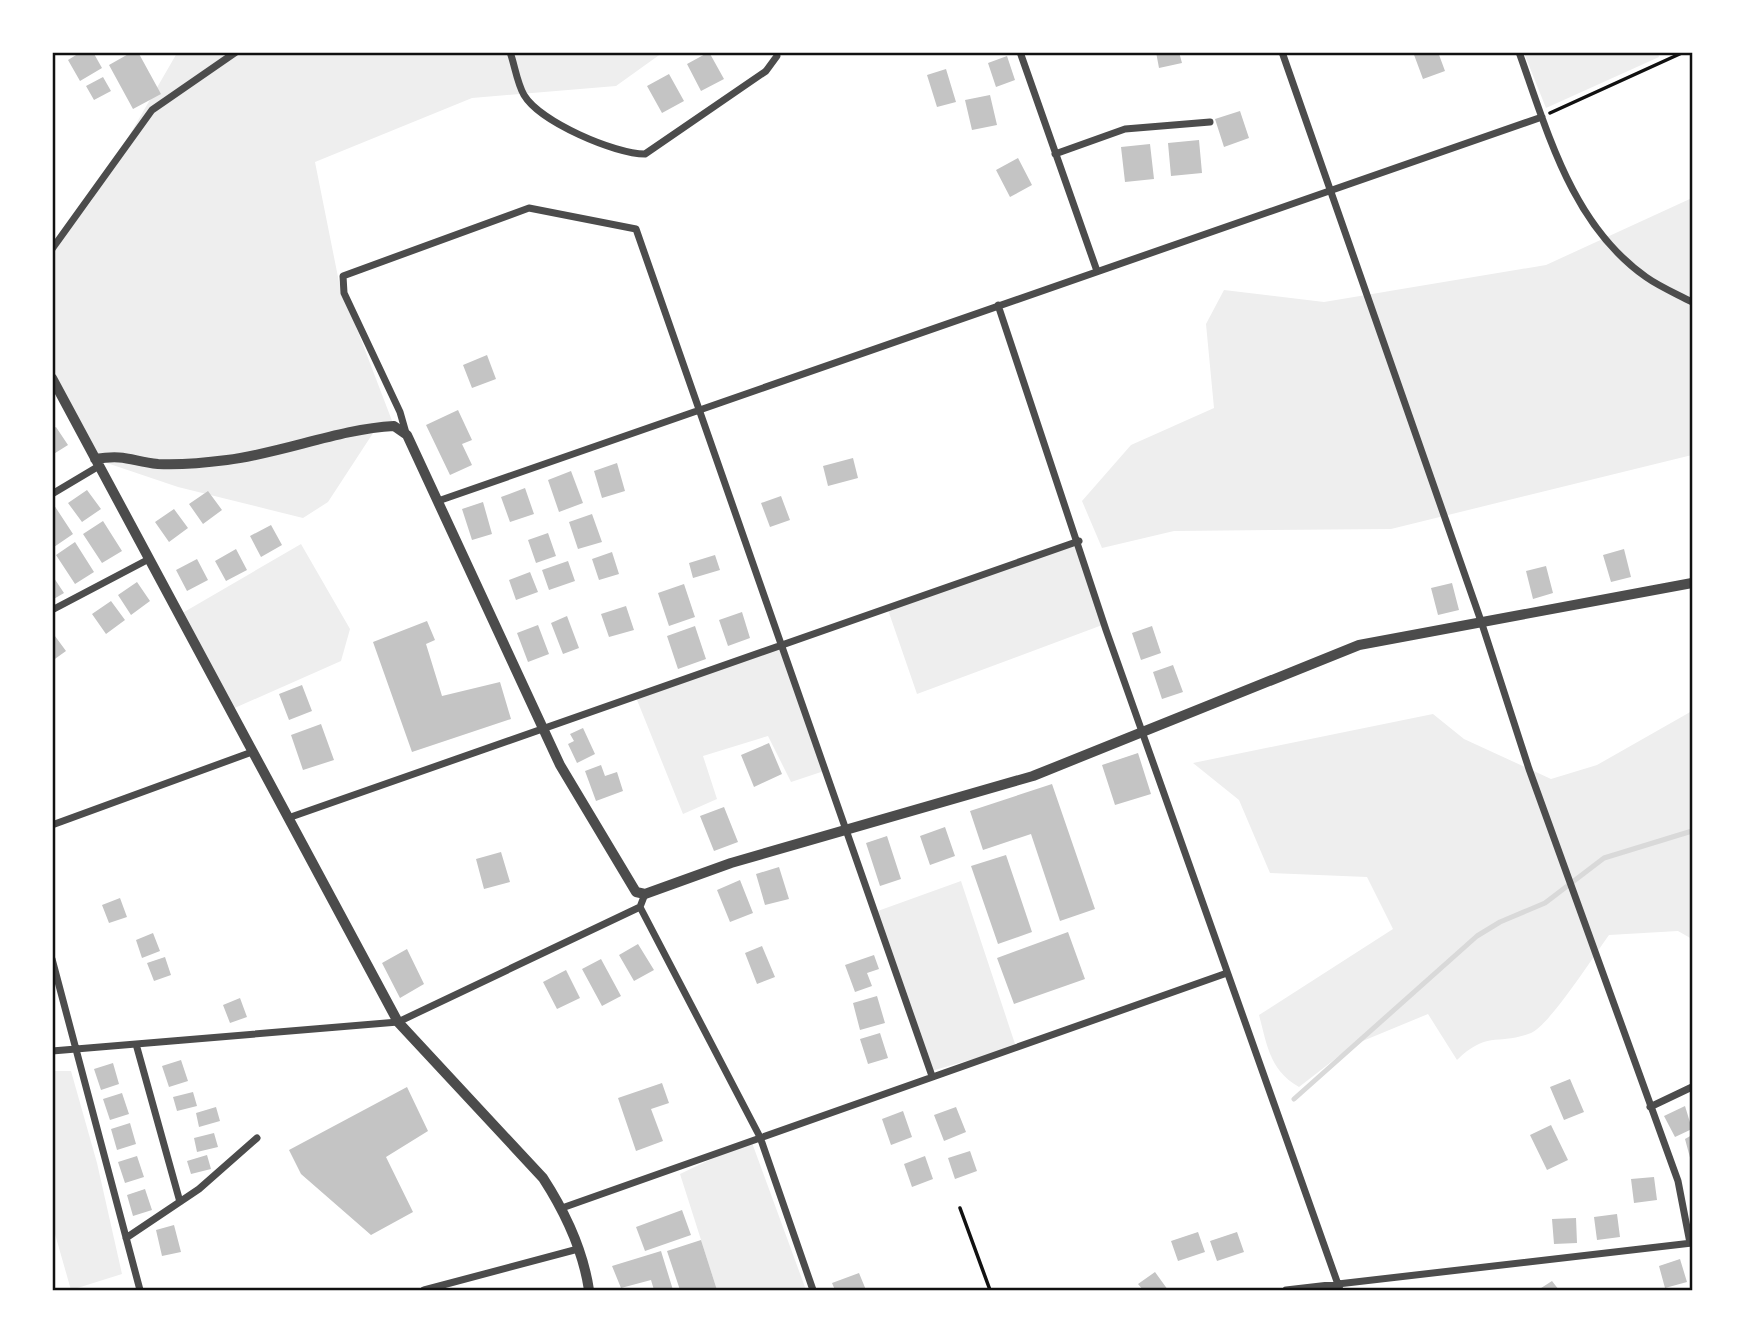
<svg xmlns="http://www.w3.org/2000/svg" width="1745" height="1343" viewBox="0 0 1745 1343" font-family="'Varela Round',sans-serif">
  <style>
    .green { fill: #eee }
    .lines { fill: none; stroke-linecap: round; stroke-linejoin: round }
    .stream { stroke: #d9d9d9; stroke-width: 5 }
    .building { fill: #c4c4c4 }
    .path { stroke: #111; stroke-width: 3.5 }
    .minor { stroke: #4c4c4c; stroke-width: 7 }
    .tertiary { stroke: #4c4c4c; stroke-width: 10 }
    .neatline { fill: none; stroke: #111; stroke-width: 2.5 }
  </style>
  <rect width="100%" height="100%" fill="#fff"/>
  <path class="green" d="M177,53h485l-46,33 -144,12 -157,64 24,120 55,144 -17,1 -49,75 -25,16 -125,-31 -83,-28 -42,-81 -1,-126 40,-52z
    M1658,53l1,4 -113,51 -22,-55z
    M1692,198v257l-301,74 -217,2 -72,17 -20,-47 49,-56 83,-37 -8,-84 18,-34 100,12 222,-37z
    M1079,541l26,83 -188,70 -30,-87z
    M301,544l49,85 -9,32 -111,49 -51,-95z
    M780,644l44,127 -33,11 -23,-46 -65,20 14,43 -34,15 -48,-119z
    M1692,711v228l-14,-8 -69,4c-14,19 -60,91 -78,98 -34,13 -43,-3 -74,27l-29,-46 -75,31 -54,42c-29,-16 -32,-42 -40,-72l134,-86 -26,-52 -97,-4 -31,-73 -46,-37 240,-49 31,25 87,40 46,-14z
    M961,881l55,166 -85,24 -56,-159z
    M52,1071h19l26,92 25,111 -51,16 -18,-63z
    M751,1140l55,150h-89l-37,-116z"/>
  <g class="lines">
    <path class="stream" d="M1294,1099l183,-163 23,-14 45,-19 59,-45 88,-27"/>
  </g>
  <path class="building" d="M81,52h12l9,16 -22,13 -12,-21z
    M132,52h6l23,42 -28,15 -24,-44z
    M709,52l15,27 -23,12 -14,-27z
    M1156,52h23l3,11 -23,5z
    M1413,52h25l7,19 -22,8z
    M1007,56l8,24 -19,7 -8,-24z
    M946,69l10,33 -19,5 -10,-32z
    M669,74l15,27 -22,12 -15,-27z
    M103,77l8,14 -17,9 -8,-14z
    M990,95l7,30 -25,5 -7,-30z
    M1240,111l9,27 -25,9 -9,-28z
    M1199,140l3,33 -31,3 -3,-33z
    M1150,144l4,35 -29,3 -4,-35z
    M1018,158l14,27 -22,12 -14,-27z
    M487,355l9,24 -24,9 -9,-23z
    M458,410l14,30 -10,4 10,21 -22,10 -24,-50z
    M56,427l12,18 -16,10v-26z
    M853,458l5,20 -30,8 -5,-20z
    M617,463l8,28 -23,7 -8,-27z
    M571,471l12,32 -24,9 -11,-32z
    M525,488l9,26 -24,8 -9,-25z
    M87,490l14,19 -19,13 -14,-19z
    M208,491l14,19 -19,14 -14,-20z
    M781,496l9,24 -20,7 -9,-24z
    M483,502l9,32 -20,6 -10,-31z
    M54,505l19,29 -19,13 -2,-41z
    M174,509l14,19 -19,14 -14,-20z
    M592,514l10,28 -24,7 -9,-27z
    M103,521l19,30 -20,12 -19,-29z
    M271,525l11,20 -21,12 -11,-21z
    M548,533l8,23 -20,7 -8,-23z
    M75,542l19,30 -19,12 -19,-29z
    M236,549l11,21 -21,11 -11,-20z
    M1624,549l7,28 -20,5 -8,-27z
    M612,552l7,22 -20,6 -7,-21z
    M715,555l5,15 -27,8 -4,-15z
    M197,559l11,21 -21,11 -11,-21z
    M568,561l7,20 -26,9 -7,-20z
    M1546,566l7,27 -20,6 -7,-28z
    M530,572l8,20 -22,8 -7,-20z
    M52,575l12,18 -12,7z
    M137,582l13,19 -19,14 -13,-20z
    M1452,583l7,27 -21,5 -7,-27z
    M684,584l11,33 -26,9 -11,-33z
    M111,601l14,19 -19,14 -14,-20z
    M626,606l8,24 -25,7 -8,-23z
    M742,612l8,26 -22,8 -9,-26z
    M567,616l12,32 -16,6 -12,-31z
    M427,621l8,19 -9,4 16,52 58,-14 11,37 -99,33 -39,-110z
    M538,625l11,29 -21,8 -11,-29z
    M695,626l11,33 -28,10 -11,-33z
    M1152,626l9,27 -20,7 -9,-27z
    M52,632l14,19 -14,10z
    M1173,665l10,27 -21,7 -9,-27z
    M302,685l10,26 -23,9 -10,-26z
    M321,724l13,36 -31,10 -12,-35z
    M583,728l12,26 -18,9 -9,-19 6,-3 -4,-7z
    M769,743l13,31 -28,13 -13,-32z
    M1138,753l13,41 -36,11 -13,-40z
    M601,765l4,11 12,-4 6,19 -27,10 -11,-30z
    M1052,784l43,125 -35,12 -29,-87 -48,16 -13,-39z
    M724,807l14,35 -24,9 -14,-35z
    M945,827l10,29 -25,9 -10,-29z
    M887,836l14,43 -21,7 -14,-43z
    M501,852l9,30 -26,7 -8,-30z
    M1006,855l26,77 -34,12 -27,-78z
    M779,867l10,32 -24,6 -9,-31z
    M740,880l13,33 -23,9 -13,-32z
    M120,898l7,19 -18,6 -7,-18z
    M1068,932l17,47 -71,25 -17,-46z
    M153,933l7,18 -18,7 -6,-18z
    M638,944l16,26 -20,11 -15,-26z
    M762,946l13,31 -18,7 -12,-31z
    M407,949l17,35 -24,14 -18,-35z
    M874,955l5,14 -12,4 5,13 -17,6 -10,-27z
    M165,957l6,18 -17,6 -7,-18z
    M601,959l20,37 -19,10 -20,-37z
    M566,970l14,28 -23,11 -14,-27z
    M877,996l8,27 -25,7 -7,-27z
    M240,998l7,19 -17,6 -7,-18z
    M880,1033l8,25 -20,6 -8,-25z
    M181,1060l7,21 -19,6 -7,-21z
    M113,1063l6,21 -18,6 -7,-21z
    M1570,1079l14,33 -20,8 -14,-33z
    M662,1083l7,20 -18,6 12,32 -27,10 -18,-53z
    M407,1087l21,44 -42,26 27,55 -42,23 -70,-61 -12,-24z
    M193,1092l4,14 -20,5 -4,-14z
    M122,1093l7,21 -19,6 -7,-21z
    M1685,1106l7,23 -17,8 -11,-21z
    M216,1107l4,14 -21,6 -3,-14z
    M956,1107l10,25 -22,9 -10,-26z
    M903,1111l9,26 -21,8 -9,-26z
    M130,1123l6,21 -19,6 -6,-21z
    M1551,1125l17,35 -21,10 -17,-35z
    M214,1133l4,14 -21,5 -3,-14z
    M1692,1135v30l-7,-26z
    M970,1151l7,20 -22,8 -7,-21z
    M207,1155l4,14 -20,5 -4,-13z
    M137,1156l7,21 -19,6 -7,-21z
    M925,1156l8,23 -21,8 -8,-23z
    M1654,1177l3,23 -23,3 -3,-24z
    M145,1189l7,21 -19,6 -6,-21z
    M682,1210l9,25 -46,16 -9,-24z
    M1617,1214l3,23 -23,3 -3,-23z
    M1576,1218l1,25 -23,1 -2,-25z
    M174,1225l7,27 -19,4 -6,-26z
    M1198,1232l7,20 -27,9 -7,-20z
    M1237,1232l7,20 -27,9 -7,-20z
    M701,1240l16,50h-37l-13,-39z
    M661,1251l12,39h-19l-3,-10 -30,8 -9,-22z
    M1680,1259l7,23 -22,6 -6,-22z
    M1155,1272l13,18h-25l-5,-6z
    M859,1273l7,17h-31l-3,-7z
    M1552,1281l7,9h-21z"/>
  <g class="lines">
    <path class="path" d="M1550,113l134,-61
      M960,1208l30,82"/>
    <path class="minor" d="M510,52c5,14 7,31 14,43 16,27 91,59 121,59l121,-83 11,-15 -1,-4
      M1020,52l77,219
      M1282,52l199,569 48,148 149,412 12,62
      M1519,52c29,81 53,173 127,225 14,10 31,17 46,25
      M1055,154l70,-25 85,-7
      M52,249l100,-139 84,-58
      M998,305l108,325 234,660
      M406,433l-6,-21 -56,-119 -1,-17 186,-68 107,21 296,847
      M52,494l47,-28
      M438,501l1104,-384
      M52,610l97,-51
      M288,818l791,-277
      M52,825l200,-73
      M645,894l-5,13 120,230 53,153
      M52,959l88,331
      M136,1044l44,158
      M52,1051l346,-29 242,-115
      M1650,1107l42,-20
      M562,1208l665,-235
      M126,1238l73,-49 58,-51
      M424,1290l154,-41
      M1286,1290l406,-47"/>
    <path class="tertiary" d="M52,378l346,644 145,156c22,34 40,72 46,112
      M95,459c31,-5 36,2 63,5 23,1 46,-1 69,-4 56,-7 112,-31 167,-34l13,9 153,330 76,127 9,2 86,-31 302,-87 326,-131 333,-62"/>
  </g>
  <rect width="1745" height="1343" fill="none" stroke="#ffffff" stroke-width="108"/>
  <rect x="54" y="54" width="1637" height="1235" class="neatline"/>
</svg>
